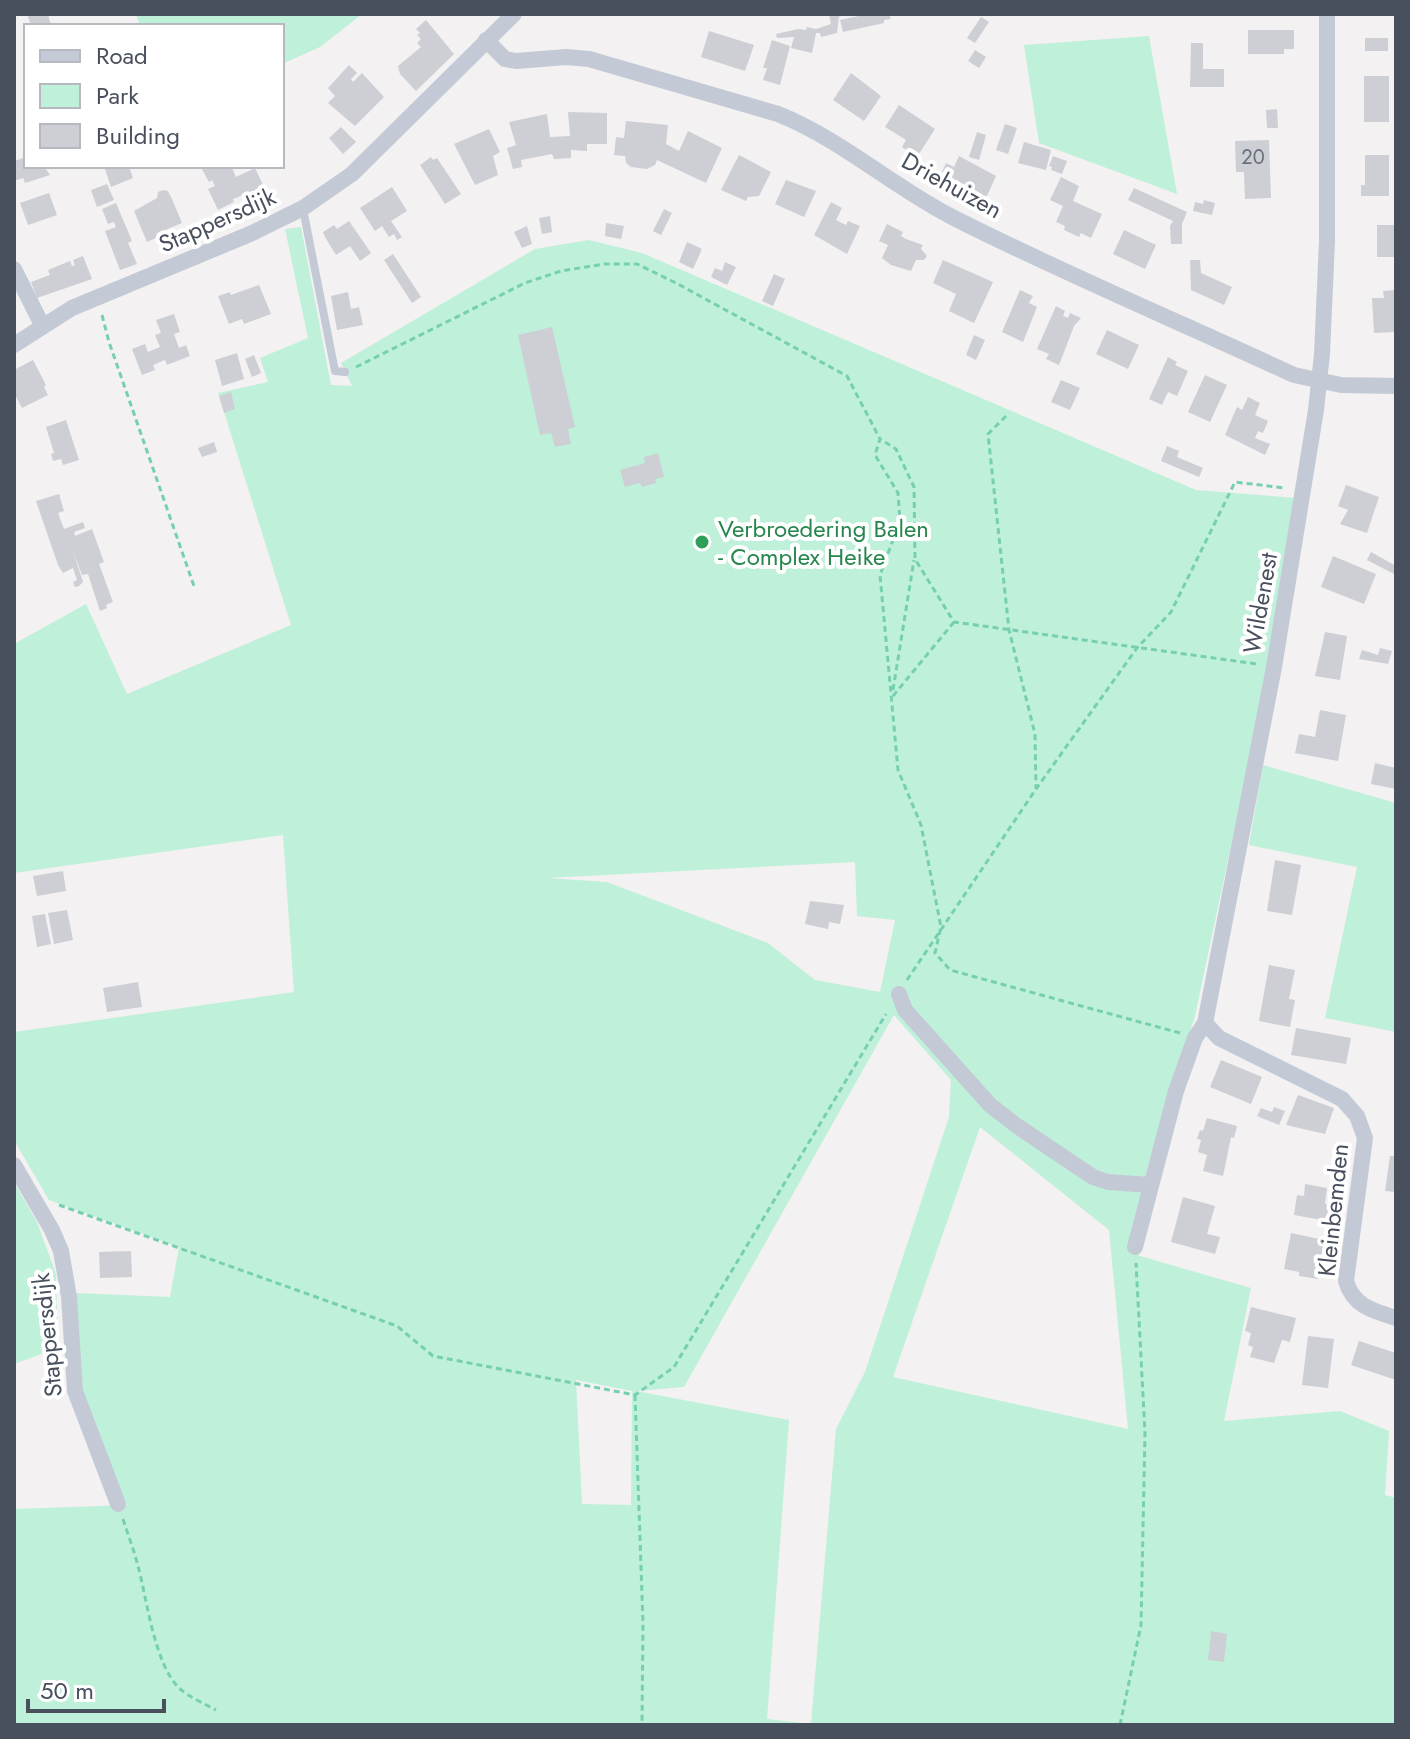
<svg xmlns="http://www.w3.org/2000/svg" width="1410" height="1739" viewBox="0 0 1410 1739" font-family="Jost,sans-serif">
  <style>
    .green { fill: #bff0da; fill-rule: evenodd }
    .building { fill: #cdcfd5 }
    .lines { fill: none; stroke-linecap: round; stroke-linejoin: round }
    .path { stroke: #77cfb2; stroke-width: 3; stroke-dasharray: 6 4; stroke-linecap: butt }
    .service { stroke: #c4cad5; stroke-width: 8 }
    .minor { stroke: #c4cad5; stroke-width: 16 }
    .leisure-dot { fill: #2e9e5b; stroke: #fff; stroke-width: 3 }
    .labels { text-anchor: middle; dominant-baseline: central; stroke-width: 8; stroke-linejoin: round; paint-order: stroke }
    .number-label { font-size: 20px; fill: #69707c }
    .street-label { font-size: 24px; fill: #48505e; stroke: #fff }
    .leisure-label { font-size: 24px; fill: #27864d; stroke: #fff; text-anchor: start }
  </style>
  <rect width="100%" height="100%" fill="#f3f1f1"/>
  <path class="green" d="M136,14h226l-42,33 -38,17v-38h-142z
    M1149,36l28,158 -138,-51 -15,-98z
    M301,227l30,158 21,1 -11,-23 194,-114 54,-9 53,13 554,237 100,8 -30,182 -71,336 -48,153 -18,79 11,8 111,32 -27,133 116,-10 49,20 -4,64 11,3v227h-1382v-216l113,-4 -43,-103 -7,-33 -1,-76 94,4 9,-50 -130,-47 -35,-60v-108l280,-40 -11,-157 -269,38v-229l72,-40 41,90 164,-69 -73,-232 50,-11 -8,-24 48,-20 -23,-109zM855,862l2,54 38,4 -15,72 -65,-12 -47,-37 -161,-61 -60,-4zM894,1015l57,65 -2,37 -84,255 -29,57 -25,295 -44,-5 22,-299 -153,-29 48,-4zM980,1127l129,103 19,199 -235,-52zM576,1380l56,11 -1,114 -49,-1z
    M1263,765l133,38v229l-71,-14 32,-151 -108,-22z
    M14,1182l23,40 19,52 2,74 -44,16z"/>
  <path class="building" d="M27,14h21l3,12h-20z
    M829,14h14l-4,3 -2,16 -16,4 -1,-4h-4l-4,20 -21,-5 3,-11 -17,1 -1,-4 22,-5 8,1 1,-3 9,2 15,-5z
    M868,14h21l2,5 -7,1v3l-41,9 -3,-12z
    M981,17l8,5 -14,21 -8,-5z
    M426,20l28,34 -38,37 -16,-17 -2,-8 23,-19 -4,-4 4,-4 -4,-4 3,-2 -4,-4z
    M1248,30h46v19h-10v5h-36z
    M709,31l45,14 -9,26 -44,-14z
    M1365,38h23v13h-23z
    M772,40l18,6 -10,39 -17,-5 4,-12h-4z
    M1191,43h12v26h21v18h-34z
    M975,50l11,7 -7,11 -11,-7z
    M349,65l8,8 -6,6 2,3 9,-9 22,24 -29,29 -27,-23 7,-7 -7,-8z
    M851,73l30,23 -17,25 -31,-21z
    M1364,76h25v46h-25z
    M899,105l36,24 -18,28 -15,-10 4,-7 -21,-13z
    M1277,109l1,19h-11l-1,-18z
    M568,112l39,1v31h-20v7l-16,-1v8l-17,1 -2,-5 -31,6 1,7 -9,2 -6,-21 9,-3 -7,-23 38,-8 3,23 20,-1z
    M626,121l42,4 -2,19 13,7 9,-20 34,17 -16,35 -49,-23 -2,5 -8,4 -16,-2 -5,-4 -1,-7 -11,-1 2,-18 8,1z
    M1005,124l12,4 -9,26 -12,-4z
    M341,127l15,15 -13,12 -14,-16z
    M489,129l11,23 -7,4 5,19 -23,10 -21,-41z
    M977,132l9,3 -7,25 -10,-3z
    M1269,140l2,58 -26,1 -1,-27h-8l-1,-31z
    M1024,142l27,8 -5,20 -28,-7z
    M739,155l32,17 -12,24 -11,1 -2,4 -25,-11z
    M1365,155h24v41h-28v-11h4z
    M959,156l37,20 -14,31 -46,-21 10,-23 8,4z
    M1053,156l14,5 -5,13 -11,-4 1,-3 -3,-1z
    M26,157v9h18l6,9 -25,8 -2,-5 -9,3v-20z
    M431,157l2,3 4,-2 24,36 -16,10 -25,-39z
    M107,166h22l4,12 -22,9 -6,-18z
    M208,166h23l5,11 19,-9 9,19 -31,12 1,3 -16,8 -10,-21 7,-3 -3,-6 -3,2 -7,-13z
    M1061,177l18,9 -6,15 29,13 -11,24 -10,-5 -2,4 -15,-7 1,-4 -9,-4 7,-16 -13,-6z
    M786,180l30,11 -12,26 -29,-13z
    M107,184l7,16 -17,7 -6,-17z
    M392,187l15,24 -16,10 11,16 -5,3 -3,-6 -5,3 -7,-11 -7,5 -15,-23z
    M1134,188l53,24 -5,12v20h-11l-1,-18 3,-5 -45,-21z
    M163,190l5,1 4,8 10,24 -26,11 2,3 -11,5 -13,-31 23,-13 1,-6z
    M49,193l8,22 -29,10 -8,-22z
    M1204,200l11,3 -3,12 -19,-4 2,-9 8,2z
    M831,202l11,6 -6,12 10,5 2,-4 12,5 -13,28 -33,-19z
    M116,203l16,38 -4,2 9,21 -17,6 -15,-39 11,-4 -2,-5 -6,2 -6,-15z
    M664,209l8,4 -11,22 -8,-4z
    M550,216l2,16 -10,2 -3,-16z
    M349,221l22,32 -11,8 -10,-15 -14,9 -11,-18 -2,-5 11,-7 3,4z
    M606,223l18,3 -3,13 -16,-3z
    M887,224l16,8 -2,4 5,3 17,6 -2,4 6,7 -3,4h-8l-5,11 -20,-6 -9,-7 6,-13 -9,-4z
    M1377,225h19v32h-19z
    M527,226l5,18 -10,4 -8,-16z
    M1124,230l32,15 -11,24 -32,-15z
    M687,242l15,7 -9,20 -14,-7z
    M393,254l28,43 -9,6 -28,-43z
    M83,256l9,23 -55,19 -6,-16 19,-7 -2,-5 22,-9 2,5 3,-1 -2,-5z
    M943,260l50,22 -19,41 -25,-12 7,-17 -23,-11z
    M1190,260h10l1,13 31,14 -8,18 -33,-15z
    M725,262l11,5 -9,18 -16,-8 4,-9 7,3z
    M774,274l11,5 -12,27 -11,-5z
    M259,285l12,29 -27,10 -2,-5 -13,5 -11,-28 12,-4 1,3z
    M1020,290l13,6 -4,7 8,4 -14,35 -21,-10z
    M1396,290v42l-22,1 -2,-35h12l-1,-7z
    M348,292l3,17 8,-2 4,18 -26,5 -6,-34z
    M1056,306l9,5 -2,5 5,2 2,-5 11,5 -7,8 -15,39 -13,-6 3,-5 -12,-5z
    M174,314l6,18 -6,2 5,14 7,-3 4,11 -23,9 -2,-5 -12,5 2,5 -13,5 -10,-26 13,-5 3,8 12,-5 -5,-12 6,-2 -5,-13z
    M552,327l23,100 -7,2 3,15 -16,3 -4,-14 -11,2 -22,-100z
    M1107,330l32,15 -11,24 -32,-15z
    M974,335l11,5 -9,20 -10,-5z
    M237,353l7,26 -22,7 -7,-26z
    M254,355l7,18 -9,4 -7,-18z
    M1168,357l9,5 -2,3 13,6 -11,25 -9,-4 -6,13 -13,-6z
    M33,360l13,25 -2,2 4,8 -26,13 -8,-15v-23z
    M1205,375l22,10 -17,37 -22,-10z
    M1061,380l19,8 -10,22 -19,-8z
    M231,392l4,17 -11,4 -5,-17z
    M1248,397l12,6 -5,12 13,6 -5,12 -5,-2 -3,7 15,6 -5,11 -40,-20 12,-28 5,3z
    M66,420l13,40 -16,5 -2,-6 -8,2 -2,-7 3,-1 -8,-26z
    M214,442l3,10 -15,5 -4,-9z
    M1167,446l12,5 -2,6 26,11 -4,9 -38,-16z
    M658,453l6,24 -9,2 1,4 -14,4 -2,-4 -15,4 -5,-17 25,-7 -1,-6z
    M1346,485l33,12 -12,36 -27,-9 8,-14 -10,-4z
    M59,494l5,17 -6,2 6,16 19,-7 2,6 -11,4 1,4 17,-7 12,33 -5,2 14,38 -7,3 1,3 -7,3 -12,-37 -6,1 -9,-24 10,31 -4,4 -4,1 -2,-5 4,-2 -4,-12 -10,5 -5,-8 -22,-64z
    M1371,552l25,14v9l-29,-15z
    M1333,556l43,18 -12,30 -43,-17z
    M1325,632l22,4 -7,44 -25,-4z
    M1380,648l12,3 -4,13 -29,-5 3,-9 16,5z
    M1320,710l26,5 -8,46 -43,-8 4,-19 16,3z
    M1375,763l21,5v21l-25,-5z
    M1275,860l26,5 -9,50 -25,-4z
    M63,871l3,20 -29,5 -4,-20z
    M810,901l34,4 -4,19 -11,-2 -1,7 -23,-5z
    M67,910l6,30 -19,4 -6,-31z
    M45,914l6,30 -14,3 -5,-31z
    M1269,965l26,5 -6,29 6,1 -5,27 -31,-6z
    M138,982l4,25 -35,5 -4,-24z
    M1296,1028l55,10 -5,26 -55,-9z
    M1221,1060l41,17 -11,27 -41,-17z
    M1298,1095l36,13 -9,26 -39,-9z
    M1274,1107l11,4 -6,14 -22,-9 4,-8 11,4z
    M1207,1118l30,8 -3,12 -3,-1 -8,39 -20,-5 4,-16 -9,-3 3,-12 -4,-1 3,-9 3,1z
    M1390,1156h6v36l-11,-1z
    M1305,1184l22,4 -2,16 5,1 -3,16 -33,-6 3,-20 7,1z
    M1183,1197l32,9 -8,28 13,3 -5,17 -44,-12z
    M1291,1233l33,7 -6,39 -19,-3v-4l-15,-3z
    M131,1251l1,26 -32,1 -1,-26z
    M1251,1307l45,11 -6,24 -8,-2 -8,23 -24,-6 3,-10 -5,-2 3,-12 -6,-2z
    M1308,1336l26,3 -6,49 -26,-3z
    M1359,1341l37,12v27l-45,-15z
    M1211,1631l16,3 -3,28 -16,-2z"/>
  <g class="lines">
    <path class="path" d="M102,315l7,27 86,247
      M356,367l169,-84 36,-12 43,-7h33l39,19 171,93 33,63
      M1006,416l-18,18 21,196 26,104 1,55
      M893,690l21,-130
      M893,696l61,-74
      M907,980l129,-191 101,-141 34,-36 64,-130 50,6
      M1180,1033l-230,-63 -15,-17 6,-26 -20,-102 -23,-55 -18,-195 20,-54 -2,-28 -23,-38 5,-16 16,10 18,38 1,72 39,63 303,42
      M59,1205l338,121 36,30 202,39 39,-28 212,-353
      M635,1395l8,229 -1,101
      M123,1519c5,16 11,31 15,47 9,33 16,97 41,122 10,9 26,16 37,22
      M1120,1725l21,-100 4,-192 -9,-170"/>
    <path class="service" d="M303,209l32,162 10,1"/>
    <path class="minor" d="M486,40l19,19 11,2 50,-4 23,2 189,55c65,26 116,74 178,105 111,56 226,104 338,156l47,10 55,1
      M14,269l28,56
      M14,345l58,-37 178,-74 53,-26 49,-34 162,-160
      M899,994l6,16 85,95 27,21 76,51 15,5 42,3
      M1205,1023l14,15 123,61 15,17 8,22 -19,143c7,25 27,30 50,37
      M14,1165l38,65 9,21 8,46 6,94 43,113
      M1135,1247l41,-156 19,-53 10,-15 69,-356 42,-257 6,-56 5,-113v-227"/>
  </g>
  <circle class="leisure-dot" cx="702" cy="542" r="8"/>
  <g class="labels">
    <g class="number-label">
      <text x="1253" y="157">20</text>
    </g>
    <g class="street-label">
      <text transform="translate(952 185) rotate(29)">Driehuizen</text>
      <text transform="translate(217 220) rotate(-24)">Stappersdijk</text>
      <text transform="translate(1260 603) rotate(-80)">Wildenest</text>
      <text transform="translate(1333 1210) rotate(-84)">Kleinbemden</text>
      <text transform="translate(47 1335) rotate(-96)">Stappersdijk</text>
    </g>
    <g class="leisure-label">
      <text x="718" y="528">Verbroedering Balen<tspan x="718" dy="28">- Complex Heike</tspan></text>
    </g>
  </g>
  <rect width="1410" height="1739" fill="none" stroke="#48505e" stroke-width="32"/>
  <rect x="24" y="24" width="260" height="144" fill="#ffffff" stroke="#b6b9bf" stroke-width="2"/>
  <rect x="40" y="50" width="40" height="12" fill="#c4cad5" stroke="#b6b9bf" stroke-width="2"/>
  <text x="96" y="64" font-size="24" fill="#48505e">Road</text>
  <rect x="40" y="84" width="40" height="24" fill="#bff0da" stroke="#b6b9bf" stroke-width="2"/>
  <text x="96" y="104" font-size="24" fill="#48505e">Park</text>
  <rect x="40" y="124" width="40" height="24" fill="#cdcfd5" stroke="#b6b9bf" stroke-width="2"/>
  <text x="96" y="144" font-size="24" fill="#48505e">Building</text>
  <path d="M28 1699v12h136v-12" fill="none" stroke="#48505e" stroke-width="4"/>
  <text x="40" y="1699" font-size="24" fill="#48505e" stroke="#ffffff" stroke-width="6" paint-order="stroke">50 m</text>
</svg>
